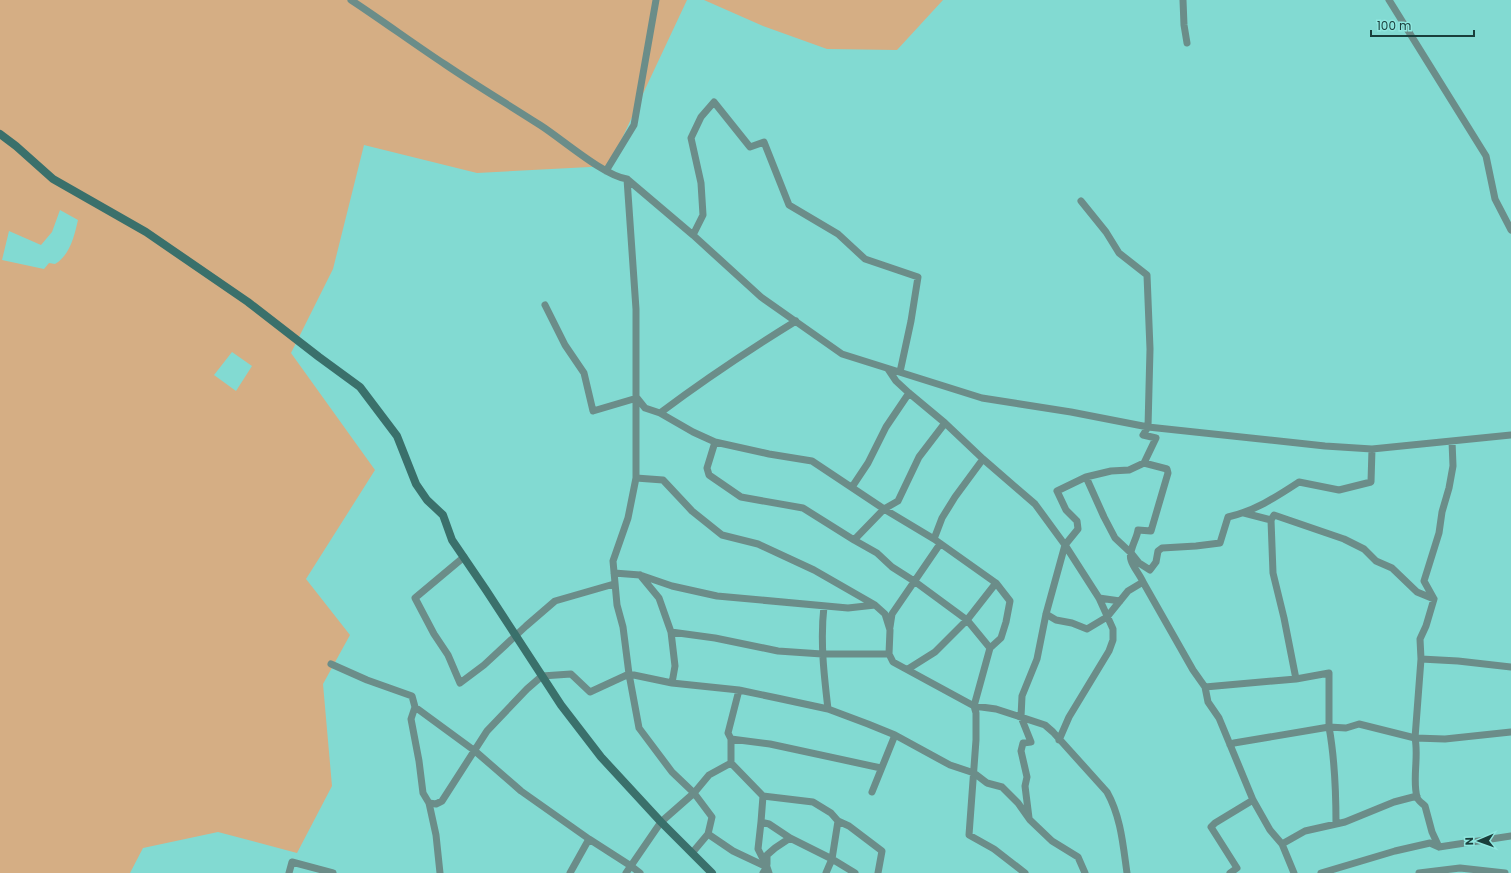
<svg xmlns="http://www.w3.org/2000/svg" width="1511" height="873" viewBox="0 0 1511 873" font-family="Poppins,sans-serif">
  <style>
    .green { fill: #d5ae84; fill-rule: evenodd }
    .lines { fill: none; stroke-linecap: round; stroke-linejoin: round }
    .street { stroke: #6b8d89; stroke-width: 7 }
    .secondary { stroke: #3a706b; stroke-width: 8 }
  </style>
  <rect width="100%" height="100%" fill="#82dad2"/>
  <path class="green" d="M0,0h687l-78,166 -132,7 -113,-28 -31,124 -42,84 84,117 -69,109 44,56 -27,49 9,102 -35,67 -79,-21 -75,16 -13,25h-130zM60,210l18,10c-4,17 -8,35 -23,44l-6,-1 -5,6 -42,-9 7,-29 32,14 11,-13zM232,352l20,14 -16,25 -22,-16z
    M704,0h239l-46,50 -70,-1 -64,-23z"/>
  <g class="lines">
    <path class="street" d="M351,0c32,21 63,44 95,65 31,21 63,40 94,60 22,14 64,51 87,54l66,56 68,62 81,57 140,44 89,14 77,15 177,19 47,3 139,-14
      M1183,0l1,25 3,18
      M1389,0l97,156 9,43 16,31
      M606,171l28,-46 22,-125
      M627,179l9,130v169l27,2 29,31 30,24 36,9 56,26 61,35
      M1081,201l25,31 13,21 28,22 3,74 -2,78 -5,8 13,3 -12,25
      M693,235l10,-20 -2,-32 -10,-45 10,-21 13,-15 36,45 14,-5 25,63 49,29 27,25 53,18 -7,44 -11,51
      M545,305l20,40 19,28 9,38 44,-13 8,10 15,5 33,19 22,10 54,12 43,7 72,48 50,30
      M888,369l8,12 13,12 36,30 38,36 52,45 30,41 34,53 14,31v11l-4,11 -40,66 -10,23
      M660,413c44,-33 89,-63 136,-92
      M715,442l-8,26 2,7 32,22 62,11 51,32 30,-31 14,-8 21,-44 26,-34
      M1086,477l18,40 11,21 16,15 8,10 11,7 6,-8 2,-11 4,-3 34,-2 24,-3 8,-26c27,-6 48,-20 71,-35l40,8 32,-8 1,-33
      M636,478l-8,40 -15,43 4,44 6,22 6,47 10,54 33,44 22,21 18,24 -4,17 -16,19
      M852,487l16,-24 18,-36 23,-34
      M1244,513l27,7 2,53 11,45 12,61 33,-6v54l17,1 13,-4 56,14 30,1 66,-7
      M1271,520l3,-5 70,24 20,10 12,12 16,7 25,24 17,7
      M854,540l23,13 15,14 22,14 53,39 23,28
      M464,557l-49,41 19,36 14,21 12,28 24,-18 42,-39 29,-25 59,-17
      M614,573l26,2 32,11 45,10 131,12 27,-3 10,9 5,16 -1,24
      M640,575l19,23 12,34
      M1143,582l50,88 12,17 3,15 11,16 34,82 17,30 12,14 12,29
      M996,583l14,18 -4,21 -5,16 -11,10 -16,58 2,7v27l-7,95 25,14 31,24
      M1099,598l21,3
      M824,606c-4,35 0,69 4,103
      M890,627l2,-13 48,-70
      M1421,659l37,2 53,6
      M331,664l36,16 45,16 3,11 60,44 46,40 68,48 42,27 9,7
      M908,669l27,-17 32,-32 29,-37 -62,-44 8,-21 13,-21 28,-38
      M672,683l3,-17 -4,-34 44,6 63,13 44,3h67l4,8 81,44 22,3 49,16 8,7 54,60c14,25 16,53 20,81
      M1205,687l91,-8
      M739,690l-11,43 3,6 39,5 111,24
      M415,707l-4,12 8,42 4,32 6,10 7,32 4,38
      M731,739v24l32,33 -2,26 8,2 21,14 42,21 23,14
      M1230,745l4,-2 95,-16c6,33 7,64 7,97
      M872,792l23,-57
      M763,796l50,6 18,11 7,8 11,5 33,25 -4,22
      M429,803l7,1 6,-3 45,-70 40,-42 15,-13 29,-2 19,18 39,-18 43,9 67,7 38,8 51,11 40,15 27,11 55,30 24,8 13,10 15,4 16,16 12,17 22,21 26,16 7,16
      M1029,818l-4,-32 2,-9 -6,-26 2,-8 8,-1 -10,-25 1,-21 15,-37 9,-45 19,-69 13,-16 -1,-8 -11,-11 -9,-19 29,-14 25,-6 18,-1 15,-7 23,6 1,4 -17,58 -13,-1c-1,9 -10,21 -7,30 2,7 9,15 12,22l-15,9 -21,26 -20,12 -15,-6 -16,-3 -10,-6
      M761,822l-3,27 9,18 -4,6
      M708,834l25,17 34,16 2,6
      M1282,844l23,-13 40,-9 49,-20 23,-6
      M1439,847l-7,-15 -7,-26c-3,-3 -7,-5 -8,-9 -5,-18 2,-40 -2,-59l6,-79 -1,-20 6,-13 8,-27 -10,-18 15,-48 3,-21 7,-24 4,-22 -1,-25
      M767,864v-9l8,-7 15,-10
      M289,873l3,-11 41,11
      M570,873l19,-34
      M626,873l35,-51 33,-29 15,-18 22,-12
      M826,873l6,-14 6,-38
      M1230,873l7,-5 -26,-41 4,-4 38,-23
      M1321,873l74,-22 35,-8 9,4 72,-11
      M1419,873l41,-5 45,5"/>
    <path class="secondary" d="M0,134l16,12 37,33 93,53 102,70 71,55 41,30 37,49 19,48 11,16 16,15 9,25 34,50 75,115 40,52 60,65 51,51"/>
  </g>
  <g transform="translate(1479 841) rotate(268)" stroke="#8fe7df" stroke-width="3" paint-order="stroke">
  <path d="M0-3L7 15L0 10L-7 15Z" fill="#193e3b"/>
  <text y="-6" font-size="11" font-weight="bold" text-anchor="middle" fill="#193e3b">N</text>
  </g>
  <path d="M1371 30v6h103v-6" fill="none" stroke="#193e3b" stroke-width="2"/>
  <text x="1377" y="30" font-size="12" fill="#193e3b" stroke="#8fe7df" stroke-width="3" paint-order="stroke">100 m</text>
</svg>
